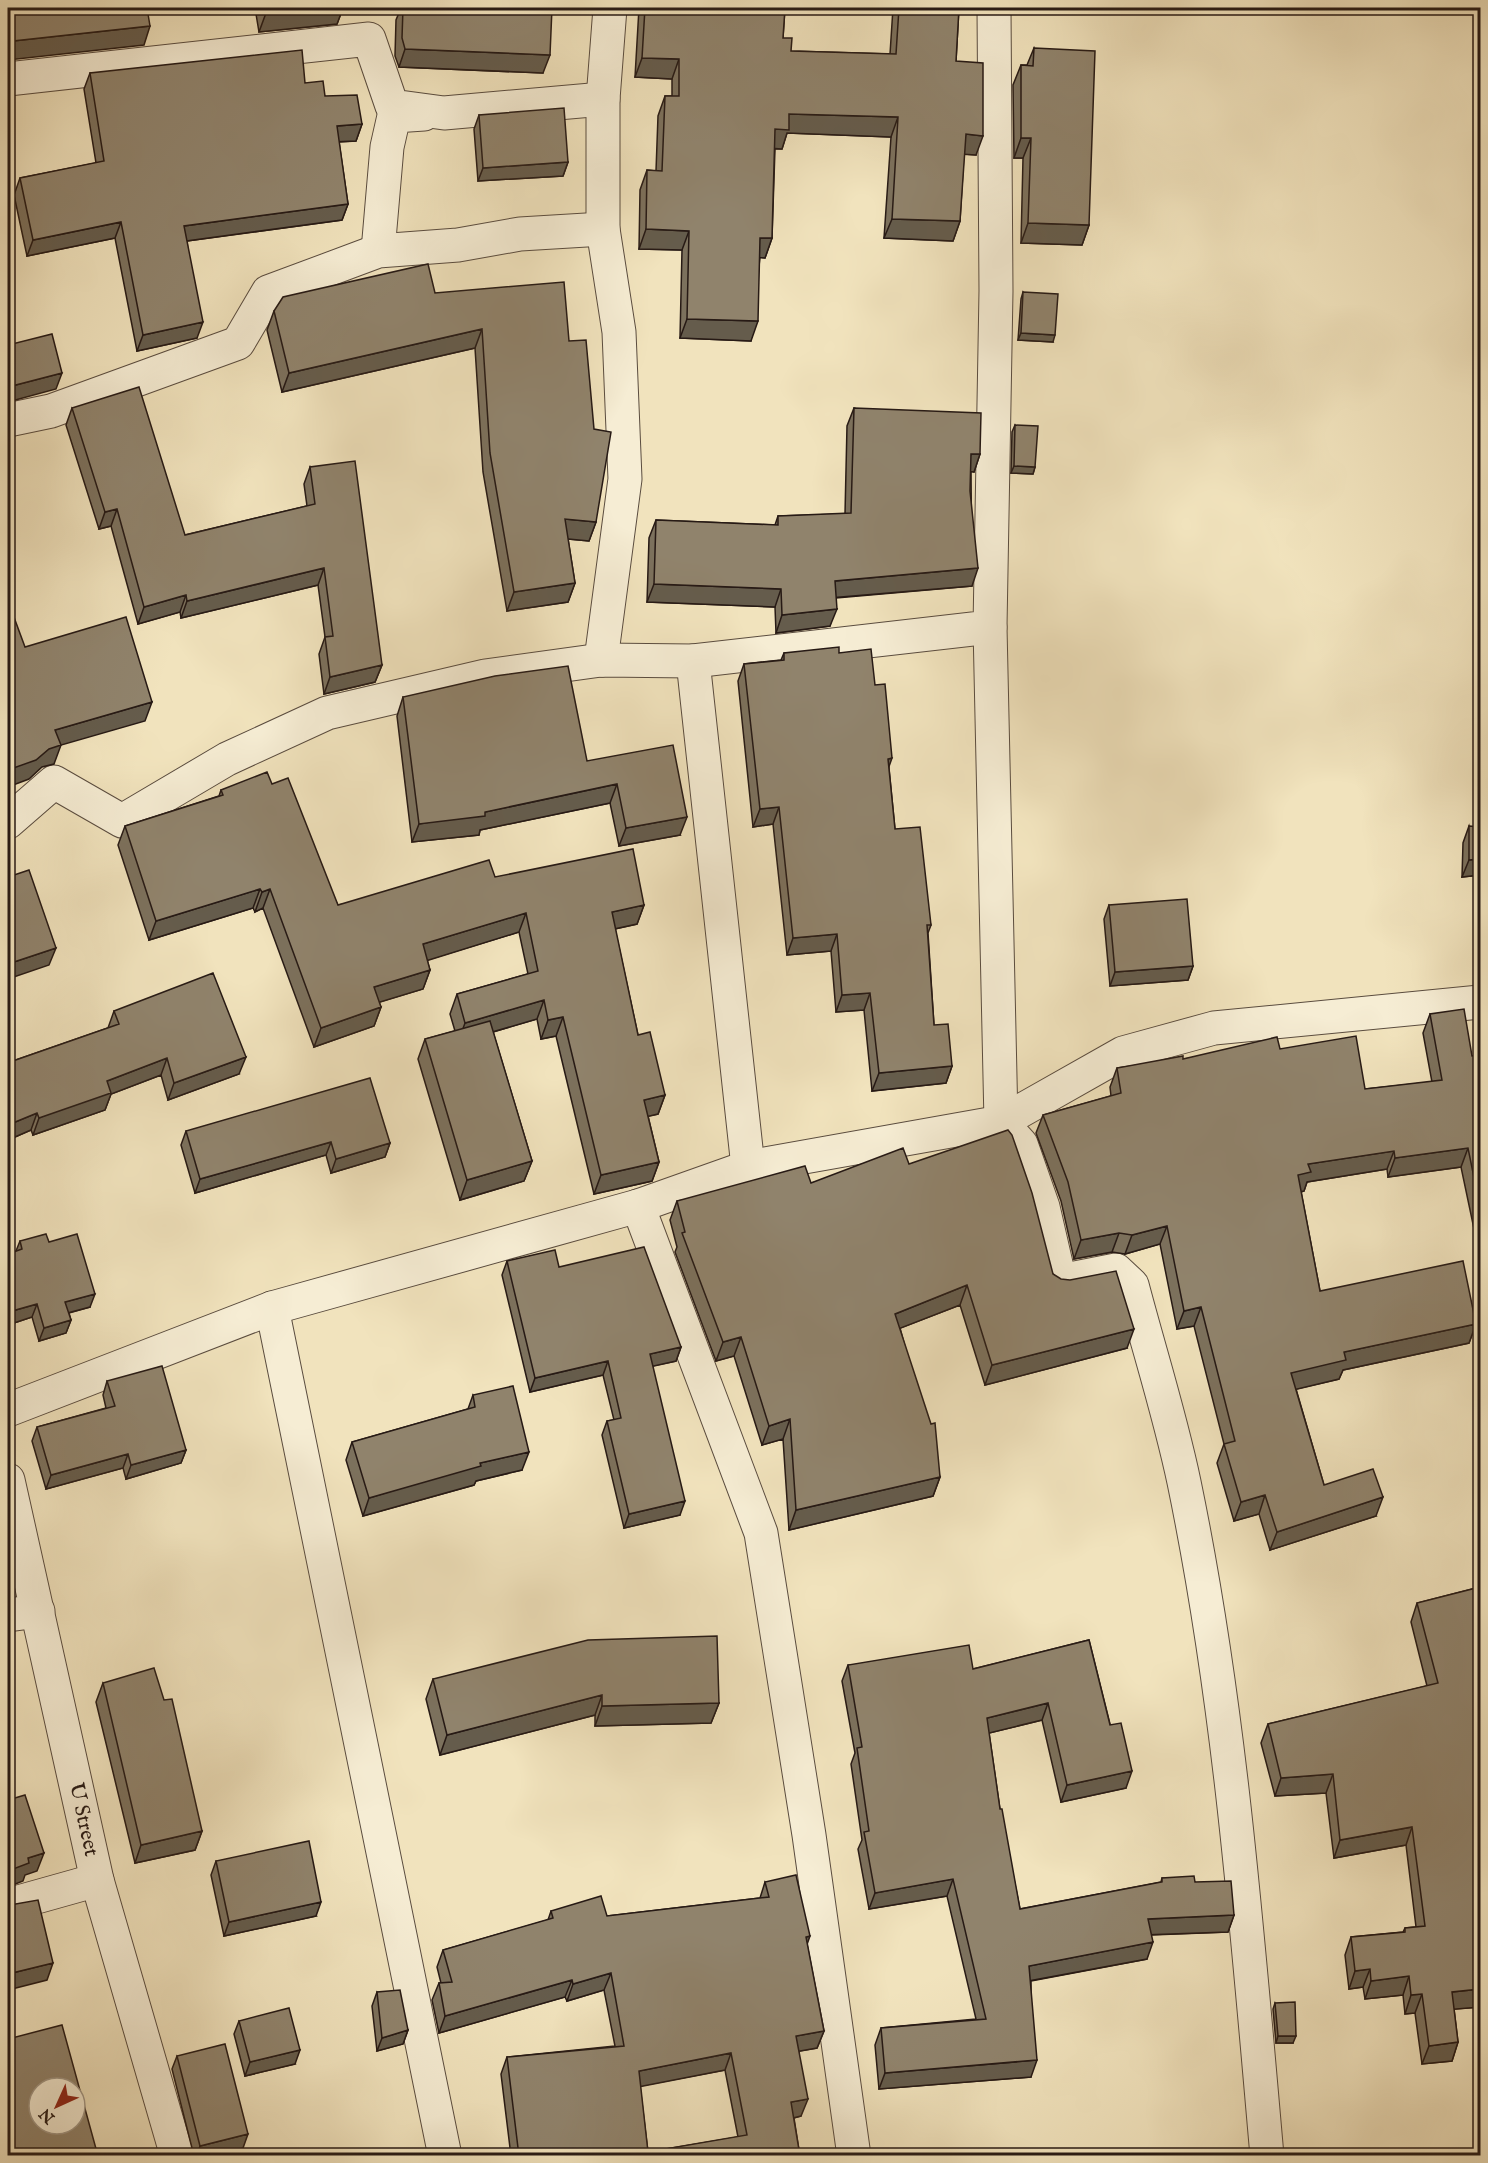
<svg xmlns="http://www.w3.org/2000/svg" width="1488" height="2163" viewBox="0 0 1488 2163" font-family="'IM FELL English',serif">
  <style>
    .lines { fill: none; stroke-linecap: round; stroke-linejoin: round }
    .street-casing { stroke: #5a4c3f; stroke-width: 35 }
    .street { stroke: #f6edd4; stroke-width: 33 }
    .wall { fill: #7c715d; stroke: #271a15; stroke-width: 1.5; fill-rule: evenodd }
    .shaded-wall { fill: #655c4c; stroke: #271a15; stroke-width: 1.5 }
    .building { fill: #90836c; stroke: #271a15; stroke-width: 1.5; fill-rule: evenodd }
    .labels { text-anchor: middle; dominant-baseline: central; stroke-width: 5; stroke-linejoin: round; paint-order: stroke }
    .street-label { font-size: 21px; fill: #271a15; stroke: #f6edd4 }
  </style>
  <rect width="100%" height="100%" fill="#f1e3bd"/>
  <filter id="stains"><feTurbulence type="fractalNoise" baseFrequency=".00333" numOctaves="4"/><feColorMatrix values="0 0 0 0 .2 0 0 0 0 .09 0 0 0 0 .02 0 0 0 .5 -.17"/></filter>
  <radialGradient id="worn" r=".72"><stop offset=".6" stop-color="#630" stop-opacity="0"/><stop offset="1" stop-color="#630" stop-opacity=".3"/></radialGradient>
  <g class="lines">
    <g class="street-casing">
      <g id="street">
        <path d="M8,79l361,-40 23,67 52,7 159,-14"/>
        <path d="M378,251l9,-104 7,-31 30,-2"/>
        <path d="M8,420l43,-9 187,-68 30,-51 110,-41 80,-6 62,-11 83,-5"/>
        <path d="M990,627l11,495 20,22 22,63 17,74 56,-11 16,15c17,65 38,130 52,197 46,222 63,448 83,674"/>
        <path d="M601,660l24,-181 -6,-147 -16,-103v-130l7,-91"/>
        <path d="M693,661l55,506"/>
        <path d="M8,822l46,-40 68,39 105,-62 100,-46 158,-37 116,-16 92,1 297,-34 6,-336 -2,-283"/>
        <path d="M638,1206l123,327 48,302 45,321"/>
        <path d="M272,1308l173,848"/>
        <path d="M8,1410l264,-102 366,-102 110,-39 253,-45 122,-69 91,-25 266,-26"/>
        <path id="s1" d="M8,1480l89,400 80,276"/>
        <path d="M8,1615l30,-4"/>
        <path d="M8,1905l89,-25"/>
      </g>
    </g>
    <use href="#street" class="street"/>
  </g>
  <path class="wall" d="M255,8h88l-6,16 -78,8z
    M401,8h151l-9,65 -144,-6 -4,-11 1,-36z
    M639,8h146l-2,30 8,13 99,3 3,-46h66l-3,53 20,94 -12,-1 -4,67 -7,20 -69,-3 7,-101 -104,-4 -5,16h-7l-3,89 -7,20 -5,-1 -9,84 -71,-3 2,-88 -43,-1 1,-59 7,-20 9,1 2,-55 7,-20h7v-17l-37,-2z
    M1034,48l55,177 -7,20 -61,-2 2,-85h-9l-1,-73 8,-20h6z
    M90,73l215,10 20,13 37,28 -6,17 -17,1 9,62 -6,16 -155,21 10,97 -60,13 -22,-113 -88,18 -13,-61 6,-17 76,-15 -12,-74z
    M479,115l89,47 -5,14 -85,5 -4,-52z
    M1023,292l30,50 -35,-2 3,-41z
    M435,293l134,48 27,181 -7,19 -21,-2 7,44 -7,19 -61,9 -24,-139 -8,-124 -193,44 -15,-62 7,-19z
    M72,408l113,127 122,-29 -3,-22 6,-17 72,198 -7,17 -51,12 -5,-40 6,-17 -7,-52 -137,33 -1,-6 -42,12 -27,-98 -12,3 -33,-104z
    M854,408l126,46 -6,18 -3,-1 1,115 -136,12 -6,28 -54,7 -1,-26 -128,-5 2,-64 7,-18 119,5 3,-9 67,-2 2,-88z
    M1015,425l20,42 -2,7 -22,-1 1,-41z
    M784,653h55l36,32 14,83 6,61 36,96 -3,8 6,92 18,41 -6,17 -74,8 -8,-81 -28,2 -5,-61 -44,4 -14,-131 -20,3 -15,-146 6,-17 37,-4z
    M403,697l184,64 93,74 -61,11 -9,-43 -130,27 -1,5 -67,7 -15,-126z
    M272,784l66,121 157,-28 149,28 -7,19 -22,5 23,106 27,60 -7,19 -10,2 11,46 -7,19 -58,13 -38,-158 -15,3 -4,-20 -44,13 39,129 -8,20 -64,19 -42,-141 7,-20 30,-8 -5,-17 7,-20 71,-20 -9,-42 -92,28 3,10 -7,19 -44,13 2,5 -7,19 -60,21 -51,-139 -8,4 -2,-4 -104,32 -31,-95 7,-19 94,-30 2,-6z
    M1469,826l11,49 -18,2 1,-34z
    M1109,905l84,61 -5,14 -78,6 -6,-67z
    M114,1011l125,63 -71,26 -7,-25 -50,19 -6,16 -72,25 -2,-5 -23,10v-86l2,8 98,-34z
    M1430,1014l42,42 8,-1v192l-2,1 -17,-81 -73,10 -1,-8 -80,13 -3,9 -3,1 19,99 156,33 -7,19 -126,27 -4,9 -43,10 28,96 52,31 -106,34 -11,-36 -25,7 -17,-58 7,-19 -30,-118 -17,3 -17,-85 -35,10 -13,-2 -38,7 -13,-58 -25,-68 7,-18 68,-19 -1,-9 7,-19 66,-9 97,-10 85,40 67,-7 -9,-49z
    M186,1131l204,12 -5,14 -54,16 -5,-18 -131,38 -14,-48z
    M909,1164l144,110 74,74 -142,37 -25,-80 -60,23 40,149 -7,19 -144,34 -6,-91 -21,6 -28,-89 -18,5 -41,-109 2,-5 -7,-27 7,-19 134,-18z
    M20,1241l29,1 41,65 -21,6 2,7 -5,13 -27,8 -7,-24 -24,8v-71l8,-3z
    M507,1261l52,6 122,80 -5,14 -24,5 28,149 -56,13 -22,-93 5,-14 7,-1 -11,-45 -73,17 -28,-117z
    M107,1381l79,69 -5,13 -55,16 -3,-11 -77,21 -14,-48 5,-14 69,-19 -3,-13z
    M473,1395l49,75 -46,11 -2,4 -111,31 -17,-56 6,-18 116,-33z
    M1480,1587v420l-26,2 4,33 -6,19 -30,3 -7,-51 -10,1 -2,-19 -38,4 -2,-12 -14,2 -4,-34 6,-18 52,-5 2,-4 11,-1 -10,-82 -72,13 -8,-65 -51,3 -14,-53 7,-19 159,-38 -16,-64 6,-19z
    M1089,1640l37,148 -65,14 -19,-82 -53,13 11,76 20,100 141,-27 1,-4 33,4 39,33 -6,17 -77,3 -4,24 -116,22v96l-152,12 -4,-44 6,-17 95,-9 -29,-123 -78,13 -11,-60 4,-9 -11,-76 4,-11 -13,-72 6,-16 125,4z
    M433,1679l286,24 -8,20 -116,3v-11l-155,40 -14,-56z
    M103,1683l99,148 -7,19 -60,13 -39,-161z
    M216,1861l100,55 -92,20 -13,-61z
    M765,1882l42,62 17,87 -7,17 -18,3 2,65 -7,2 6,38h-289l-10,-82 6,-17 108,-11 -11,-56 -37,11 -2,-4 -126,36 -7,-33 7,-17h2l-4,-16 6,-17 105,-30 3,-9 56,5 153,-18zM725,2070l13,67 -90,15 -8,-66z
    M377,1992l31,38 -5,14 -26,7 -5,-45z
    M1275,2003l18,40h-17l-3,-34z
    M239,2021l56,43 -50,12 -11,-42z
    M177,2056l66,92 -31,8h-18l-22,-87z"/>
  <path class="shaded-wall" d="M319,8h24l-6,16 -78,8 7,-19z
    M150,26l-6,19 -136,15v-16l5,-3z
    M405,49l145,6 -7,18 -144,-6z
    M642,58l37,1 -7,20 -37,-2z
    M789,114l109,3 -7,20 -104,-4 -5,16 -14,-1 7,-19z
    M362,124l-6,17 -25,1 6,-16z
    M966,134l17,2 -7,19 -17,-1z
    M1021,138h10l-8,20h-9z
    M568,162l-5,14 -85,5 5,-13z
    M348,204l-6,16 -163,22 5,-16z
    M892,219l68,2 -7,20 -69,-3z
    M121,222l-6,16 -88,18 6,-16z
    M1028,223l61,2 -7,20 -61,-2z
    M646,229l43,2 -7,19 -43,-1z
    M760,238h12l-7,20 -12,-1z
    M687,319l71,2 -7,20 -71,-3z
    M203,322l-6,16 -60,13 6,-16z
    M482,329l-7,19 -193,44 7,-19z
    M1021,333l34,2 -2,7 -35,-2z
    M62,373l-6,16 -48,13v-15z
    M971,454h9l-6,18 -9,-1z
    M1014,466l21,1 -2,7 -22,-1z
    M117,509l-6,17 -12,3 6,-17z
    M565,519l31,3 -7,19 -31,-3z
    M324,568l-6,17 -137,33 6,-17z
    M978,568l-6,18 -143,12 6,-17z
    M575,583l-7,19 -61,9 7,-19z
    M654,584l127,5 -6,18 -128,-5z
    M186,595l-6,17 -42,12 6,-17z
    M837,609l-7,17 -54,7 6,-18z
    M382,665l-7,17 -51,12 6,-17z
    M152,702l-7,19 -84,24 -7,19 -12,3 -13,12 -21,8v-17l47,-40z
    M892,758l-6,17 2,-16z
    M617,784l-7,19 -130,27 -1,5 -67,7 7,-18 66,-12z
    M779,807l-6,17 -20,3 7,-18z
    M687,817l-7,18 -61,11 7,-18z
    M1480,859v16l-18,2 7,-17z
    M260,889l-7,19 -104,32 7,-19z
    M270,889l-7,19 -8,4 7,-20z
    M644,905l-7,19 -32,7 7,-19z
    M526,913l-7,19 -103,32 7,-20z
    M837,934l-6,17 -44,4 6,-17z
    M56,948l-7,17 -41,14v-15z
    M1193,966l-5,14 -78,6 5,-14z
    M430,970l-7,19 -56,17 7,-19z
    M870,993l-6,17 -28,2 6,-17z
    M544,1000l-7,19 -79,23 7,-19z
    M381,1007l-7,19 -60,21 7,-19z
    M563,1017l-7,19 -15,3 7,-19z
    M246,1057l-7,17 -71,26 6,-17z
    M167,1058l-6,17 -50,19 -6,16 -72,25 6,-17 68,-37z
    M952,1066l-6,17 -74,8 7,-18z
    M665,1095l-7,19 -21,5 7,-19z
    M37,1113l-6,17 -23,10v-15z
    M331,1142l-5,13 -131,38 5,-14z
    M390,1143l-5,14 -54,16 5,-14z
    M1468,1148l-7,19 -73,10 7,-19z
    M1394,1151l-7,18 -80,13 -3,9 -13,3 7,-19 10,-11z
    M532,1161l-8,20 -64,19 7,-20z
    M659,1162l-7,19 -58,13 7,-19z
    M1167,1226l-7,18 -35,10 7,-19z
    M1119,1233l-7,19 -38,7 7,-19z
    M967,1285l-7,20 -72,28 7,-19z
    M95,1294l-5,13 -30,8 5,-13z
    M37,1304l-5,13 -24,8 4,-14z
    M1201,1307l-7,19 -17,3 7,-18z
    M71,1320l-5,13 -27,8 5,-13z
    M1476,1324l-7,19 -126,27 -4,9 -54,13 6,-19 53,-21z
    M1134,1329l-7,19 -142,37 7,-20z
    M741,1337l-7,19 -18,5 7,-19z
    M681,1347l-5,14 -31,7 5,-14z
    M608,1361l-5,14 -73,17 5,-14z
    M790,1419l-7,20 -21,6 7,-19z
    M186,1450l-5,13 -55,16 5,-14z
    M529,1452l-7,18 -46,11 -2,4 -111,31 6,-18 111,-35z
    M128,1454l-5,14 -77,21 5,-14z
    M940,1477l-7,19 -144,34 7,-20z
    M1265,1495l-6,19 -25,7 7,-19z
    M1383,1497l-7,19 -106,34 7,-18z
    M685,1501l-5,14 -56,13 5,-14z
    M602,1695l-7,20 -155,40 7,-20z
    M719,1703l-8,20 -116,3 7,-20z
    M1048,1703l-6,17 -61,15 6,-17z
    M1132,1771l-6,17 -65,14 6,-17z
    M1333,1774l-7,19 -51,3 6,-18z
    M1412,1827l-6,18 -72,13 6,-18z
    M202,1831l-7,19 -60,13 6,-18z
    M44,1853l-7,18 -12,4 -2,6 -15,6v-16l20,-13z
    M953,1879l-6,17 -78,13 6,-16z
    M321,1902l-5,14 -92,20 5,-14z
    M1234,1915l-6,17 -86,3 6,-16z
    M810,1936l-6,17 2,-16z
    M1153,1942l-6,17 -124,23 6,-16z
    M53,1963l-6,17 -39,10v-16z
    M1370,1969l-7,18 -14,2 6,-18z
    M611,1973l-7,17 -37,11 6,-17z
    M1409,1976l-6,19 -38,4 6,-18z
    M572,1980l-7,17 -126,36 6,-17z
    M1480,1989v18l-35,3 7,-18z
    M1422,1994l-7,19 -10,1 6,-19z
    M408,2030l-5,14 -26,7 5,-13z
    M824,2031l-7,17 -28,5 7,-17z
    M1278,2036h18l-3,7h-17z
    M1458,2042l-6,19 -30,3 7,-18z
    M300,2050l-5,14 -50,12 5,-14z
    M731,2053l-6,17 -92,18 6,-17z
    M1037,2060l-6,17 -152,12 6,-16z
    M808,2099l-7,17 -16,4 6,-18z
    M248,2134l-5,14 -31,8h-15l3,-10z"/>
  <path class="building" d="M8,8h139l3,18 -137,15 -5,3z
    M265,8h54l-53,5z
    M403,8h149l-2,47 -145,-6 -3,-11z
    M645,8h140l-2,30h9l-1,13 105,3 3,-46h60l-3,53 27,2v73l-17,-2 -6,87 -68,-2 6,-102 -109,-3v16l-14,-1 -3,109h-12l-2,83 -71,-2 2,-88 -43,-2 1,-59 15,1 3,-75h14v-37l-37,-1z
    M1034,48l61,3 -6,174 -61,-2 3,-85h-10v-73l12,1z
    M302,50l3,33 18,-2 2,15 32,-1 5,29 -25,2 11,78 -164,22 19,96 -60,13 -22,-113 -88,18 -13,-62 84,-17 -14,-88z
    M564,108l4,54 -85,6 -4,-53z
    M428,264l7,29 129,-11 5,59 17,-1 8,89 17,3 -15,90 -31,-3 10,64 -61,9 -24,-139 -8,-124 -193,44 -15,-62 9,-14z
    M1023,292l35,2 -3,41 -34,-2z
    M52,334l10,39 -54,14v-42z
    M139,387l46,148 130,-31 -5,-37 45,-6 27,204 -52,12 -5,-40 8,-1 -9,-68 -137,33 -1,-6 -42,12 -27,-98 -12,3 -33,-104z
    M854,408l127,5 -1,41h-9l-1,37 8,77 -143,13 2,28 -55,6 -1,-26 -127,-5 2,-64 122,5v-9l73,-3z
    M1015,425l23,1 -3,41 -21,-1z
    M8,601l17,46 101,-30 26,85 -97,28 6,15 -12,4 -13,11 -28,10z
    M839,647v6l32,-4 4,36 10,-1 7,74 -4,1 7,70 25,-2 11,98h-4l7,100 14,-1 4,42 -73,7 -9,-80 -28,2 -5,-61 -44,4 -14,-131 -19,2 -16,-145 40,-4v-7z
    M568,666l19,95 86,-16 14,72 -61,11 -9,-44 -132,28v4l-66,8 -16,-127 92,-21z
    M267,772l5,12 16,-6 50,127 151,-45 6,17 138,-28 11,56 -32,7 26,123 12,-3 15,63 -21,5 15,62 -58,13 -38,-158 -15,3 -4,-20 -79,23 -8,-29 81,-23 -12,-58 -103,31 7,26 -56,17 7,20 -60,21 -51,-139 -8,3 -2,-3 -104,32 -31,-95 98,-31 -2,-5z
    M1469,826l11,1v32l-11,1z
    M29,870l27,78 -48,16v-87z
    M1187,899l6,67 -78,6 -6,-67z
    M213,973l33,84 -72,26 -7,-25 -60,23 4,12 -72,25 -2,-5 -29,12v-71l2,8 109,-38 -5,-13z
    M1464,1009l8,47 8,-1v152l-12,-59 -73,10 -1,-7 -86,13 3,8 -13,3 22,116 143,-30 13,63 -132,28 2,8 -55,13 33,112 49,-16 10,28 -106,35 -12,-37 -24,7 -17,-58 11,-3 -34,-134 -17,4 -17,-85 -35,9 -13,-2 -38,7 -13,-58 -25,-67 78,-22 -4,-25 66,-12v3l94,-22 3,12 76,-13 9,53 77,-9 -12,-66z
    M490,1021l42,140 -65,19 -42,-141z
    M370,1078l20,65 -54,16 -5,-17 -131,37 -14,-48z
    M1008,1130l4,5 20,58 21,81 8,5 9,1 46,-9 18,58 -142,36 -25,-80 -72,29 36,110 4,-1 5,54 -144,33 -6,-91 -21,7 -28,-89 -18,5 -41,-109 3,-1 -8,-31 128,-35 6,17 92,-35 6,16z
    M46,1234l3,8 28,-8 18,60 -30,8 6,18 -27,8 -7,-24 -25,7 -4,-16v-41l14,-5 -2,-8z
    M644,1247l37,100 -31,7 35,147 -56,13 -22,-93 14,-3 -13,-57 -73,17 -28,-117 48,-11 4,17z
    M162,1366l24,84 -55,15 -3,-11 -77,21 -14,-48 78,-21 -8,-25z
    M513,1386l16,66 -49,11 1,3 -112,32 -17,-56 123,-35 -2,-12z
    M1480,1587v402l-28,3 6,50 -29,4 -7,-52 -11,1 -2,-19 -38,5 -1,-12 -15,2 -4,-34 54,-5v-4l20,-2 -13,-99 -72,13 -7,-66 -52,4 -13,-54 170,-41 -21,-80z
    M717,1636l2,67 -117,3v-11l-155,40 -14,-56 155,-39z
    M1089,1640l21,85 11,-2 11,48 -65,14 -19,-82 -61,15 13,91h2l18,100 142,-27v-4l32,-2 1,6 36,-1 3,34 -86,4 5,23 -124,24 8,94 -152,13 -4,-45 105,-9 -33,-140 -78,14 -11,-61 5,-1 -12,-83 5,-1 -14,-82 121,-20 4,24z
    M154,1668l10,32 8,-1 30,132 -61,14 -38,-162z
    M25,1795l19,58 -16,5 1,5 -21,8v-71z
    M309,1841l12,61 -92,20 -13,-61z
    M796,1875l14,61 -4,1 18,94 -28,5 12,63 -17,3 9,54h-281l-12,-99 117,-11 -13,-73 -38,11 -1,-4 -127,36 -6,-33 13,-1 -9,-32 110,-32 -2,-7 50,-15 6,20 162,-19 -4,-15zM731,2053l16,82 -99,17 -9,-81z
    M38,1900l15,63 -45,11v-70l2,1z
    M400,1990l8,40 -26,8 -5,-46z
    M1295,2002l1,34h-18l-3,-33z
    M289,2008l11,42 -50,12 -11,-41z
    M62,2025l36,131h-90v-117zM39,2088h36v36h-36z
    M225,2044l23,90 -48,12 -23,-90z"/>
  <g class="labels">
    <g class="street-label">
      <text stroke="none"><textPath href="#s1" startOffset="348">U Street</textPath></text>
    </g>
  </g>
  <rect width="1488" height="2163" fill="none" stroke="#f1e3bd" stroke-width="30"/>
  <rect x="9" y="9" width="1470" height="2145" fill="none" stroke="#271a15" stroke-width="3"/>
  <rect x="15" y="15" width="1458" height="2133" fill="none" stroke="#271a15" stroke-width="1.5"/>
  <g transform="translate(57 2106) rotate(225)"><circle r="28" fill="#f6edd4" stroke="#a39988" stroke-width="1.5"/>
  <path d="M0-4.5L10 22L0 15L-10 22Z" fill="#8f2418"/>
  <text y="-9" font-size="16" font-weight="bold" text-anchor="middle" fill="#271a15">N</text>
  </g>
  <rect width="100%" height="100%" filter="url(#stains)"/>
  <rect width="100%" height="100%" fill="url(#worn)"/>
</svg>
